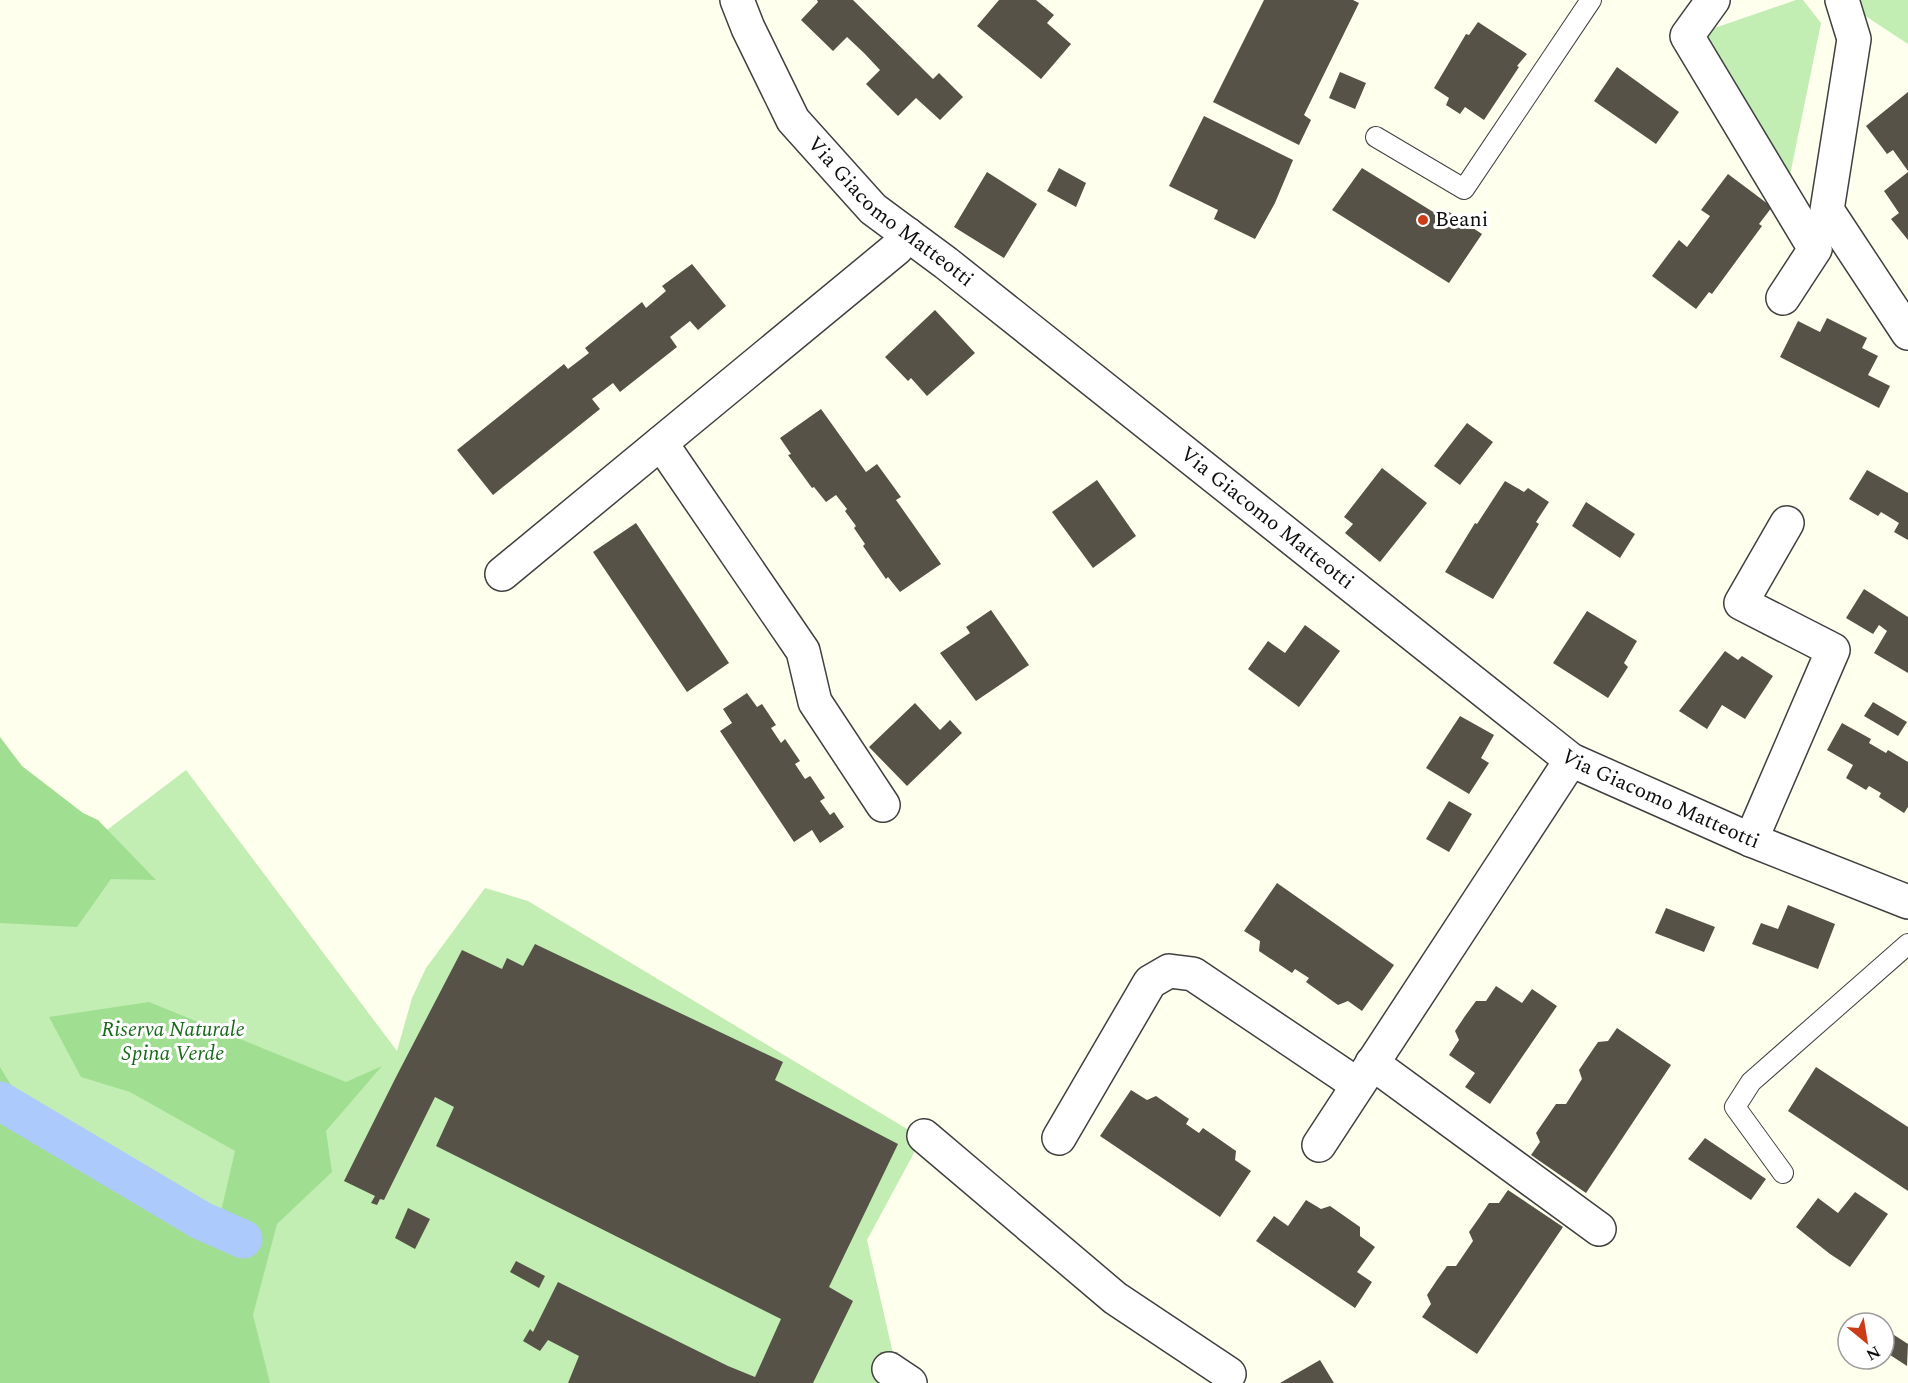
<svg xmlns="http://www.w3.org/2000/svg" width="1908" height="1383" viewBox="0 0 1908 1383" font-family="Spectral,serif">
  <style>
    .green { fill: #c2edb3 }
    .forest { fill: #a0df91 }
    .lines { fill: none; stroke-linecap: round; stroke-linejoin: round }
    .canal { stroke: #accafc; stroke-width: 39 }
    .building { fill: #575248 }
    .service-casing { stroke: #404040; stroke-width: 22 }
    .minor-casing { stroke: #404040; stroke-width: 36 }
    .service { stroke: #fff; stroke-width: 20 }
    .minor { stroke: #fff; stroke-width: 33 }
    .poi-dot { fill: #ca3d18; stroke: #fff; stroke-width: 2 }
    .labels { text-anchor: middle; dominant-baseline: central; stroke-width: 6; stroke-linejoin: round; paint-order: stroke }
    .street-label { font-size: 21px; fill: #0d0d0d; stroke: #fff }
    .poi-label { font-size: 21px; fill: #0d0d0d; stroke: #fff; text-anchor: start }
    .park-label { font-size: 21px; font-style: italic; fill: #176b1b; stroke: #fff }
  </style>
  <rect width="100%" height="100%" fill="#feffed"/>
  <path class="green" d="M1796,0h7l18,23 -33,162 -91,-151z
    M1856,0h52v44l-44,-29z
    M0,739l44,55 63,36 79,-60 211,281 15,-53 14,-30 59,-80 43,13 394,237 -55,102 32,140 4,3h-903z"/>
  <path class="forest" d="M0,737l22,29 61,47 15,7 58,60 -45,-1 -34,48 -77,-4z
    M149,1002l197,80 36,-16 -56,65 6,41 -55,52 -24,91 17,68h-270v-316l14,23 107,75 99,51 15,-65 -105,-59 -49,-15 -32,-60z"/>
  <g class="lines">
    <path class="canal" d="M0,1101l202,120 41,18"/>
  </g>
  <path class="building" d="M817,0h36l80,79 6,-6 24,24 -23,23 -24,-22 -18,18 -32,-32 14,-14 -16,-17 -17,-16 -14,14 -32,-31 17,-18z
    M999,0h37l18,15 -7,8 24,21 -30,35 -64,-53z
    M1264,0h89l6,3 -55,112 7,5 -12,25 -86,-43z
    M1478,22l49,32 -10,12 2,1 -35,53 -19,-13 -5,7 -14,-9 3,-7 -15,-10 32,-54 3,1z
    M1617,67l62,45 -23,32 -62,-43z
    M1340,72l26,11 -11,26 -26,-11z
    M1908,92v79l-15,-21 -6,4 -21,-28z
    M1204,116l89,44 -18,43 -20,36 -41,-20 4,-9 -49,-24z
    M1059,168l27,15 -10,24 -29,-16z
    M1362,168l81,50 6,-6 33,22 -33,49 -117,-73z
    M987,172l50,32 -33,54 -50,-31z
    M1908,172v68l-17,-21 8,-6 -15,-22z
    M1728,174l44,33 -13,17 3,2 -50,68 -3,-2 -13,17 -44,-33 27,-36 8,7 23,-31 -9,-6z
    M692,264l34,42 -28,24 -8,-9 -20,16 7,10 -57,45 -7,-9 -21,16 8,10 -107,86 -36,-45 107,-86 4,5 21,-16 -4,-5 57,-46 4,6 20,-17 -4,-5z
    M935,310l40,43 -48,43 -16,-18 -3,3 -23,-24z
    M1827,318l40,20 -5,10 16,8 -10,19 22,11 -11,22 -99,-51 18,-36 22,11z
    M821,409l45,63 11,-8 24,33 -5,3 45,64 -41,28 -12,-15 -2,2 -23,-33 2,-2 -11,-16 2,-2 -11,-15 2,-2 -11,-14 -10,7 -12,-15 -2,1 -24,-33 3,-1 -11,-16z
    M1467,423l26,19 -33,43 -26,-19z
    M1382,468l45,35 -47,59 -35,-29 8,-9 -9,-7z
    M1867,470l41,23v47l-14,-8 5,-9 -18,-11 -3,4 -29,-17z
    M1097,480l39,56 -43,32 -41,-56z
    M1505,481l19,11 4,-4 21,14 -13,20 3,2 -46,75 -48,-27 30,-49 2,1z
    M1586,502l49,32 -15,24 -48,-32z
    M636,523l93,140 -42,29 -94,-140z
    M1864,589l44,28v56l-34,-20 13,-22 -8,-6 -6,9 -27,-16z
    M991,610l38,55 -53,36 -36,-48 30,-20 -4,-6z
    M1587,611l50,30 -13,22 4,4 -20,31 -55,-35z
    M1305,625l35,26 -41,56 -51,-38 20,-28 17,12z
    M1725,651l13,9 4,-4 31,20 -28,43 -23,-14 -15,24 -28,-18z
    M747,693l10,14 5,-3 14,21 -5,3 10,15 4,-4 15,22 -5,3 10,15 5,-3 1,1 14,21 -5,3 10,14 4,-3 10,15 -24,16 -8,-13 -18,12 -74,-111 12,-8 -9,-14z
    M1873,702l34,20 -9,14 -34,-20z
    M915,703l25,27 10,-10 12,13 -55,53 -38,-39z
    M1460,716l34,19 -13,23 8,5 -20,31 -43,-26z
    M1842,723l29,16 -2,4 17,10 2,-3 20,12v45l-4,6 -25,-16 2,-4 -12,-7 -3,4 -20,-12 7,-13 -26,-15z
    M1449,801l23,13 -23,38 -23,-13z
    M1277,883l117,82 -32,46 -14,-10 -10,4 -32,-23 3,-4 -14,-9 -3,4 -33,-22 1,-10 -16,-10z
    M1788,905l47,19 -17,45 -66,-25 9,-21 17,6z
    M1666,908l49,19 -11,25 -49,-19z
    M535,944l248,118 -8,18 123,64 -69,143 24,14 -40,82h-245l11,-27 -31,-16 -8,11 -17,-10 7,-12 3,3 25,-50 170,84 27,11 26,-58 -345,-173 18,-39 -19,-10 -51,103 -4,-1 -3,6 -6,-2 4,-7 -31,-15 52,-104 66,-127 40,19 5,-11 16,8z
    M1496,986l26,17 10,-14 25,17 -67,98 -25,-17 10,-14 -26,-18 10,-15 -4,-9 10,-15 11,-15h10z
    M1617,1028l54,37 -85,128 -55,-38 9,-13 -4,-9 20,-29h10l16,-25 -3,-9 19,-28 10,-1z
    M1816,1067l92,60v64l-120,-80z
    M1131,1090l16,10 9,-4 33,23 -3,5 13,9 4,-5 33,23 -1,9 16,11 -31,46 -120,-81z
    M1705,1138l61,41 -15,21 -63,-41z
    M1508,1190l55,37 -86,127 -55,-37 9,-13 -4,-9 10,-15 10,-14h9l17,-25 -4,-9 10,-14 10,-15h10z
    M1855,1192l33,22 -38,53 -20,-13 -34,-27 22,-29 20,15z
    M1306,1200l15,9 9,-3 30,21v9l15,11 -18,25 15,10 -17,26 -99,-67 18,-25 14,10z
    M408,1208l22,11 -15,30 -20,-11z
    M516,1261l29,15 -6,12 -29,-16z
    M1891,1333l17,11 -1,22 -23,-15v-9z
    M1320,1360l14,23h-54z"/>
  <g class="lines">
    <g class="service-casing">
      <path id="service" d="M1376,137l88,52 127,-189
        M1783,1173l-48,-66 16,-25 157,-138"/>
    </g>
    <g class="minor-casing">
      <g id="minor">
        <path id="s1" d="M737,0l11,28 45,92 80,89 73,54 625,497 180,80 157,62"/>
        <path d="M1713,0l-26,36 128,213 -32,49"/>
        <path d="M1842,0l12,39 -27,171 81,123"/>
        <path d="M661,443l142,208 12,51 68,103"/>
        <path d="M502,574l395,-326 10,-14"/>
        <path d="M1751,840l82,-190 -92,-47 46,-80"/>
        <path d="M1372,1063l227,166"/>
        <path d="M924,1136l191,162 114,76"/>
        <path d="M1059,1138l91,-156 19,-11 24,3 165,111"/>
        <path d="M1319,1145l252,-385"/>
        <path d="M889,1369l21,14"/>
      </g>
    </g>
    <use href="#service" class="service"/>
    <use href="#minor" class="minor"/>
  </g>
  <circle class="poi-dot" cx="1423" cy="220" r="6"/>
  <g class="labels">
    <g class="street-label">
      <text stroke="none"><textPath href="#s1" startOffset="267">Via Giacomo Matteotti</textPath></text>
      <text stroke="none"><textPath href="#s1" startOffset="753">Via Giacomo Matteotti</textPath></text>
      <text stroke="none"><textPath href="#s1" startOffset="1239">Via Giacomo Matteotti</textPath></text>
    </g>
    <g class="poi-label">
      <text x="1435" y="220">Beani</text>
    </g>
    <g class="park-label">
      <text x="173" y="1030">Riserva Naturale<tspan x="173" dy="24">Spina Verde</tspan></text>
    </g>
  </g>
  <g transform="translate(1866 1341) rotate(150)"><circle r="28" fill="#ffffff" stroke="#9e9e9e" stroke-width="1.5"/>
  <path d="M0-4.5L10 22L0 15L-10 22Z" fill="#ca3d18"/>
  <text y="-9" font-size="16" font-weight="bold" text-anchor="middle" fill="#0d0d0d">N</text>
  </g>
</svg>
